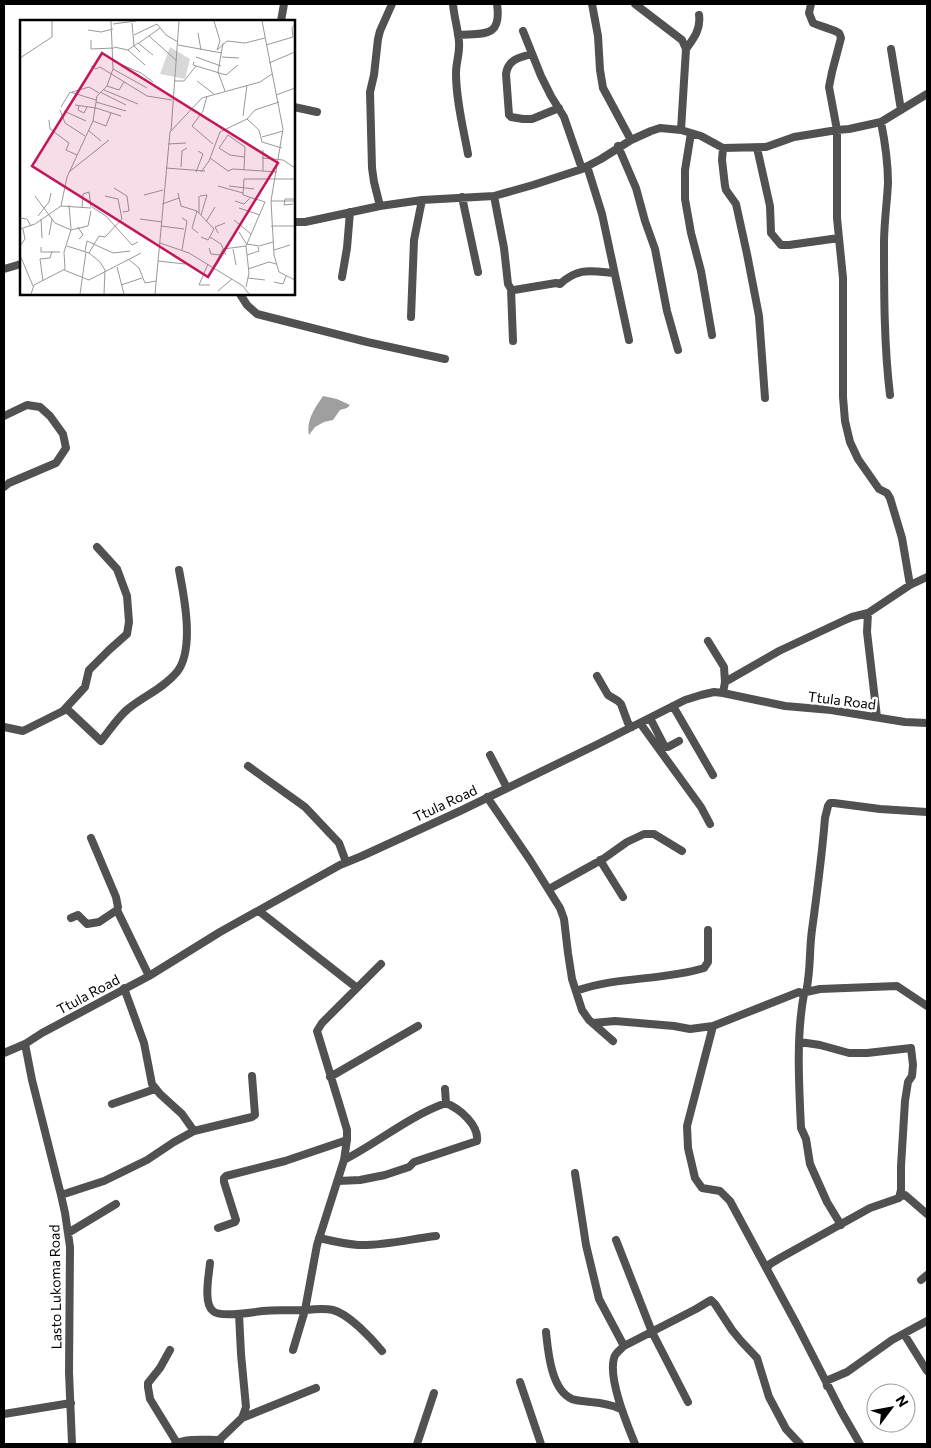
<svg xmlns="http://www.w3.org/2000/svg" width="931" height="1448" viewBox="0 0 931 1448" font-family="Commissioner,sans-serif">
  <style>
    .water { fill: #9f9f9f }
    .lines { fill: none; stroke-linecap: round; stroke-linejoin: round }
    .minor { stroke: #515151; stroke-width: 8 }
    .labels { text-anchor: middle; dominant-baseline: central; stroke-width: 5; stroke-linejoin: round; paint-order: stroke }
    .street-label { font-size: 14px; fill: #000; stroke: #fff }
    .inset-road { fill: none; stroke: #999; stroke-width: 1 }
    .view { fill: #c2185b; fill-opacity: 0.15; stroke: #c2185b; stroke-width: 2.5 }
    .inset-edge { fill: none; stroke: #000; stroke-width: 2.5 }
  </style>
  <rect width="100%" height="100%" fill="#fff"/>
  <path class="water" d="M323,396l14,3 13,6 -3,3 -7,2 -7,10 -9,2 -9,5 -6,8c-3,-15 6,-27 14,-39z"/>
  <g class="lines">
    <path class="minor" d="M453,4c1,13 5,25 6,38 1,11 -3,20 -3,31 0,27 7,54 12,81
      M592,4l6,32 2,34 3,18 28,52
      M635,4l47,36 4,9 -5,81
      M811,4l-2,9 4,10c4,2 24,8 26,10 1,1 1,3 2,5l-9,34 -3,15 8,43v88l6,60v119l2,24 5,21 8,17 21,30 8,4 3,5 12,40 8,47
      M281,21l3,-17
      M523,31l18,45 10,20 13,21 18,52
      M458,35c26,-2 44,3 39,-31
      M686,49c8,-11 15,-20 13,-34
      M891,49l10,61
      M532,54c-12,3 -24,5 -26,20l3,41 2,2 12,2h9l27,-11
      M294,107l23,5
      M881,122c4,20 7,40 7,61 -1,20 -4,40 -4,60 0,51 0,102 6,152
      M691,133l-6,37v29l6,34 10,38 11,64
      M618,146l18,42 9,33 10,28 12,62 11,39
      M723,148l-1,12 3,26 1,4 10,14 11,50 12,62 6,82
      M757,148l13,58 1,27 10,12h8l50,-7
      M587,166l15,48 27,126
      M494,196l10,52 4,36 3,5 3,1 42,-7 4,1c18,-17 31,-13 54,-11
      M462,197l16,75
      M380,206l-6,-24 -2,-14 -2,-76 4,-17 4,-36 2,-8 12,-27
      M294,222h11l75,-16 42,-6 72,-4 39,-11 49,-16 19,-10 30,-19 20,-9 9,-3 21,2 20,6 22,12 43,-1 28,-10 43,-7 12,-1 32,-7 46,-28
      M4,269l17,-5
      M342,277l5,-29 3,-36
      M511,289l2,52
      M240,294l7,11 10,9 110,28 78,17
      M411,317l3,-77 8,-40
      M4,416l23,-11 13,2 10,9 13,18 3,14 -10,15 -47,20 -5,4
      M868,613l-1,19 10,85
      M708,641l16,26 1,15
      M597,676l11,19 10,6 3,3 7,19 4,4
      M723,693l2,-11 54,-31 64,-30 9,-4 16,-4 42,-28 17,-8
      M673,706l40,69
      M66,708l35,33c8,-10 18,-25 27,-32 16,-13 36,-21 49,-37 18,-23 7,-76 2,-102
      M650,718l15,29h3l11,-6
      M640,723l61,84 9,17
      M4,727l19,4 40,-20 22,-24 4,-17 20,-20 18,-16 2,-12 -2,-26 -10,-27 -20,-22
      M490,755l17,33
      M248,766l57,41 34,36 7,19
      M487,797l43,63 30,48 4,11 4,34 4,26 10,31 7,10 24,21
      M91,838l25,59 2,10 -1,3 32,66
      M600,860l23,37
      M549,889l54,-30 24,-17 17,-8h10l28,17
      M259,911l98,77
      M71,918l7,-3 9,9 12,-2 18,-12
      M124,988l20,55 8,41 8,10 22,20 12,17
      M576,991c41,-15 86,-10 128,-23l4,-6v-32
      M806,992c5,-21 3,-42 6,-62 5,-37 10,-74 13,-112l3,-12 2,-3h4l46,6 47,3
      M804,994c-8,42 -5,91 -3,134l5,11 4,25 17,38 14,23
      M593,1023l22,-2 59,5 16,3 23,-3 86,-34 5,2 2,-2 14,-3 77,-3 30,20
      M713,1026l-26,100 1,22 7,30 7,10 18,3 10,10 67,124 44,86 19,33
      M25,1044l7,36 29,115 4,18 5,34 -1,125 3,72
      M4,1053l21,-9 17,-11 107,-57 71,-44 120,-67 22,-9 98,-45 136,-66 89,-45 16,-5 13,-3 9,1 62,13 46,4 74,12 22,1
      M330,1077l88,-51
      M112,1104l43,-15
      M344,1160c35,-18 65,-44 102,-57l-1,-14
      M575,1173l11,72 13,54 25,47
      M338,1181l22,-1 25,-5 24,-8 5,-5 63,-21c2,-16 -17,-32 -31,-38
      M61,1195l43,-14 43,-21 27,-18 20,-11 58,-14 3,-2 -3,-39
      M900,1196l5,-1 22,19
      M218,1228l17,-6 1,-2 -12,-38v-4l2,-2 59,-15 62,-21
      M68,1233l48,-29
      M319,1238c13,3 26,6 39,7 26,1 52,-6 78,-9
      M616,1240l36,92 36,70
      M210,1263c-1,12 -7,40 3,48 7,7 40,1 50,0 14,-1 28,-1 42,-1l12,-65 27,-85 3,-20v-10l-5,-17 -25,-82 5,-8 59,-59
      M767,1268l3,-4 10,-6 90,-50 29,-10 2,-8v-24l4,-65 3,-19 4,-6 1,-11 -2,-17 -44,5h-18l-29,-8 -20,-3
      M921,1280l6,-5
      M546,1332c2,19 5,58 26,67 5,2 13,2 19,3 11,1 21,3 30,7
      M904,1334l23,37
      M170,1350l-10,18 -12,15v4l2,12 27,44
      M293,1350l12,-40c10,-1 19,-2 28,0 16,4 39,29 49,41
      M520,1382l21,62
      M827,1386l-1,-5 21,-9 45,-32 35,-19
      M4,1414l67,-11
      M242,1418l74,-30
      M175,1444c13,-6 28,-4 43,-4l2,3
      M215,1444l27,-26 4,-11 -5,-53 -2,-40
      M417,1444l17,-51
      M635,1444c-8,-20 -27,-65 -21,-86 1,-5 6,-8 10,-12l72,-37 15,-9 4,4 17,26 9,11 16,17 12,39 17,32 14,15"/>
  </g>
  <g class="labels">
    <g class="street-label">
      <text transform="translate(842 700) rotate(7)">Ttula Road</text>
      <text transform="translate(445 803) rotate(-25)">Ttula Road</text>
      <text transform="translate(88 994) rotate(-28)">Ttula Road</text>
      <text transform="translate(55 1287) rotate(-91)">Lasto Lukoma Road</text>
    </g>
  </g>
  <g transform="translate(20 20)">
    <rect width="275" height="275" fill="#fff"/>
    <path d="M150,27l20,12 -5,20 -25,-5z" fill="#d8d8d8"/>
    <path class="inset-road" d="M194,1l6,20 -3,9 10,-9 18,2 20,-5M242,1l21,108 -12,72 3,54 5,17 16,8M112,3l2,23 6,6M93,4l23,-3M68,10l13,2 12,-3M178,13l3,17M114,15l23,-11 9,11 12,7M129,16l28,25M71,20v9l23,-1M119,23l21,-15M203,23l-5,29 7,19M158,25l44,8M246,25l27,-8 -1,-9 3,-4M94,27l14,3 10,-7 15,12M108,30l17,15M176,37l25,9M202,37l17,1M0,38l32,-21v-16M93,41l28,12 12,9M174,42l-1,3 33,10 12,-10M249,43l26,-11M71,46l5,3 4,-2 47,29 25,4M93,49l34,19M154,61h10l12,-15M177,61l17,13M87,66l12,4 5,-8M84,70l34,14M52,72l17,-5 10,6M80,72l26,13M256,75l19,-7M187,76l-4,15 -11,15 21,18M76,82l30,9M259,82l-24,8 -8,9 12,11 3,12 20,6M55,85l21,3M59,86l-1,4 6,3 3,-6M41,87l9,-15 26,8M76,88l25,8M40,90l5,13 20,13M44,91l22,10M223,96l4,-31M29,100l1,9 19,14 -3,7 11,5M73,101l13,5 5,-13M68,110l13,11M151,111l8,-110M242,117l21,-6M148,124l18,-1M199,128l9,-13 17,12 -1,23M199,128l11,7 14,2M243,130v21M190,138l18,13 5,-2 44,3M242,138l21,2 12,8M161,147l1,-16 5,-3M146,148l39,3M49,152l40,-32M176,152l7,-18 -5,-3M181,152l8,-11 11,-29 27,-13M198,166l25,7M209,166l25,3M94,168l13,8 2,15 -6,1M158,173l3,13 16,5 17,18 -6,11 -7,-3M124,175l19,-5M15,176l20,27 16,7 17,-4 3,-15M179,176v17M180,176l7,-1 -6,20M215,181l9,3 6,-6M251,181h23M142,184l17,-6M273,184l-9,1 1,-6h10M49,185l2,24M41,186l30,2M72,187l14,9 26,29 6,-3M62,188l1,-14 6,-2 2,15M219,188l21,7M177,191l-5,17 6,5M18,196l11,-14 2,-9M0,198l7,1 4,7M162,198l5,3 -5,29M21,199l1,19M120,199l22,3M214,200l17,14M186,202l9,-15M141,206l23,3M251,206h24M58,207l5,8 -4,4M0,209l15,-5 26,-18 6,-29 26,-56 4,-25 10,-10 6,-17 -2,-48M219,212l8,13M198,213l-3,-6 10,-4M29,215l3,-16M190,217l11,7 5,11M140,223l29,10 54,33 6,8M227,224l12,2 14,-4M0,226l5,-7 -2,-10M47,226l22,7 11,9 5,8 -1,24M21,227v5h19M189,228l2,6 10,1M213,229l3,16M254,230l16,-5M65,231l2,-10 26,12 17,-2M69,233l10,-17 6,1 17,-18 -4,-20 -13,-3M0,235l13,31M227,235l12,-4 -1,-4M108,239l11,9 6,15 11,-2M138,241l27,3M188,244l-9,21h11M97,247l7,27M193,248l10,-19 23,-3M228,249l21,-7 7,2M44,250l25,10 52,-27M228,258l17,2M23,261l-3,-22 10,-1 2,-7M254,262l9,2 3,-8M101,265l21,-7M226,267l3,-14 -3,-27 19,-44 -22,-7 1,-16h51M198,271l14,-12M11,274l3,-9 31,-16 -1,-17 7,-22M60,274l6,-42M135,274l15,-162 32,-34 58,-16 12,-8"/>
    <path class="view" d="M82,33l176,110 -70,114 -176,-111z"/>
    <rect width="275" height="275" class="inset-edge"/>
  </g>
  <rect width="931" height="1448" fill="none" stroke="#000000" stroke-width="10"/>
  <g transform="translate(891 1408) rotate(58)"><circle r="24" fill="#ffffff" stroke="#999999"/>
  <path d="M0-4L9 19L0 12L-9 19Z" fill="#000000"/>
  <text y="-8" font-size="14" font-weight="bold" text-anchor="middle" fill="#000000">N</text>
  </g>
</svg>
